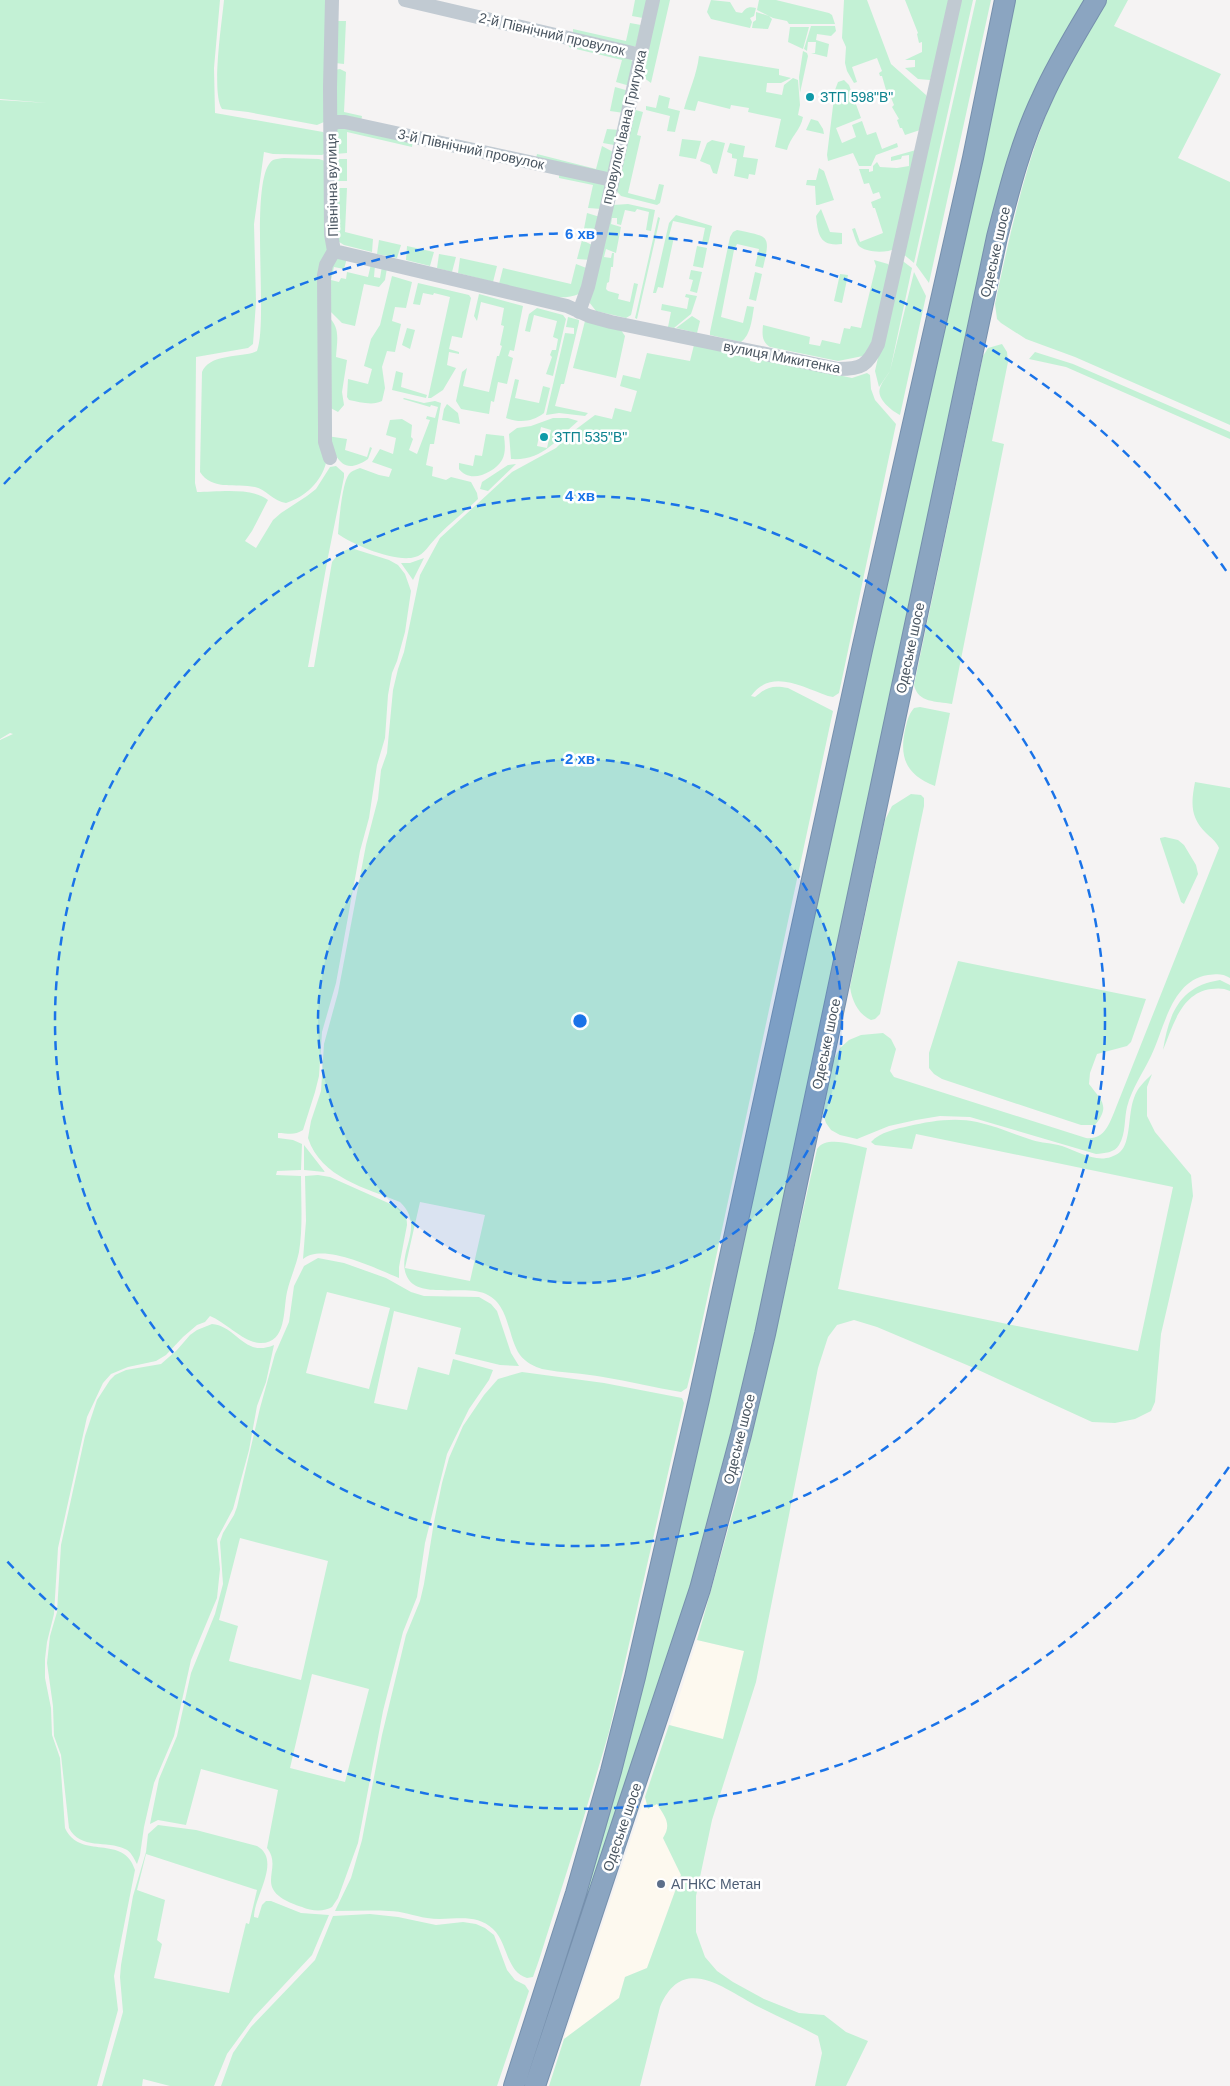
<svg xmlns="http://www.w3.org/2000/svg" width="1230" height="2086" viewBox="0 0 1230 2086" font-family="Helvetica,sans-serif">
  <style>
    .commercial { fill: #fdf9ef }
    .green { fill: #c3f1d5; fill-rule: evenodd }
    .lines { fill: none; stroke-linecap: round; stroke-linejoin: round }
    .highway-casing { stroke: #7690ad; stroke-width: 22 }
    .minor { stroke: #c1cad2; stroke-width: 14 }
    .highway { stroke: #8ba5c1; stroke-width: 20 }
    .ring { fill: none; stroke: #1a73e8; stroke-width: 2.5; stroke-dasharray: 9 6 }
    .culture-dot { fill: #0f9aa8; stroke: #fff; stroke-width: 2 }
    .service-dot { fill: #5c6f8a; stroke: #fff; stroke-width: 2 }
    .labels { text-anchor: middle; dominant-baseline: central; stroke-width: 5; stroke-linejoin: round; paint-order: stroke }
    .street-label { font-size: 14px; fill: #4a5661; stroke: #fff }
    .culture-label { font-size: 14px; fill: #0d838f; stroke: #fff; text-anchor: start }
    .service-label { font-size: 14px; fill: #4e5e75; stroke: #fff; text-anchor: start }
    .centre { fill: #1a73e8; stroke: #fff; stroke-width: 2.5 }
    .ring-label { font-size: 15px; text-anchor: middle; font-weight: bold; fill: #1a73e8; stroke: #fff; stroke-width: 5; stroke-linejoin: round; paint-order: stroke }
  </style>
  <rect width="100%" height="100%" fill="#f5f3f3"/>
  <path class="commercial" d="M697,1640l47,11 -21,89 -53,-15z
    M645,1797l3,11 9,-5 13,23 -7,12 18,37 -34,93 -22,9 -6,21 -55,41z"/>
  <path class="green" d="M0,0h220l-6,68 1,45 108,19 4,4 -3,18 -2,1 -49,-1 -9,-2 -10,72 2,78 -3,42 -5,4 -52,9 -1,126 2,9c20,0 56,-5 71,8l-16,31 -7,10 11,7 17,-28 8,-7 26,-17 9,-7 14,-22 6,-1 8,7v4l-16,80 -20,110h6l18,-105 7,-9 12,-5 38,12 9,5 7,9 6,17 -6,41 -8,29 -5,12 -4,22 -3,43 -8,27 -8,53 -9,33 -24,132 -14,49 -3,44 -4,16 -12,38c-9,6 -15,3 -25,3v5l15,2 9,4 -1,26 -24,1 -1,4 25,1c0,25 2,51 -2,76 -3,14 -9,27 -12,40 -4,18 0,52 -27,51 -15,0 -35,-21 -50,-27l-5,6 -8,3 -14,12 -17,18 -10,6 -28,6 -17,7 -8,9 -16,34 -29,131 -4,66 -7,28 -2,17v19l6,30 1,27 8,23 5,70c15,33 59,5 70,42l-21,106 4,34 -21,76h-97v-1346l13,-6 -3,-1 -10,6v-639l47,3 -47,-4z
    M224,0h105l-5,122 -7,3 -69,-13 -26,-3c-11,-17 0,-87 2,-109z
    M635,0h15l-7,18 -11,-2z
    M657,0h13l-19,83 -8,-6 -1,-6z
    M711,0l19,2 6,10 6,1c4,-5 6,-7 14,-5l-2,8 -4,2 2,4 -2,6 -39,-9 -4,-7z
    M759,0h17l53,13 3,2 3,9h-46l-2,-3 -14,-3 -16,-8z
    M844,0h23l24,64 35,31 2,4 -5,30 -18,6 -3,-7h-2l-3,-8 2,-1 -7,-12 2,-2 -6,-15h-2l-4,-14h-2l-1,-3 3,-2 -5,-13 -25,9 5,15 -3,1 -7,-12 -2,-8 1,-16 -4,-9z
    M905,0h47l-22,80 -12,-1 -13,-11 10,-1v-7h-10l17,-8v-10l-3,1 -2,-9 1,-1z
    M959,0h14l-59,263 -12,-10z
    M976,0h15l-62,283 -13,-18z
    M1013,0h75l-51,94 -288,1278 -46,183 -174,531h-6l71,-218 52,-194z
    M1104,0h24l-14,26 107,48 -43,84 52,24v243l-155,-68 -49,-18 -25,-16 -4,-4 -2,-15c13,-61 26,-122 48,-181 16,-42 40,-83 61,-123z
    M756,12l13,4 3,3 -4,10 -16,-1 1,-6 3,-2z
    M336,21h10l-2,43 -9,-1z
    M630,23l11,2 -5,21 -4,1 -59,-12v-6l53,12z
    M811,26h24l1,5 -5,5 -14,-2 -1,6 13,4 -2,13 -16,-4h4l1,-11h-8l-1,9 -3,-2z
    M790,27h19l-6,22 -15,-7z
    M570,41l61,18 2,5 -3,22 -14,-4 6,-22 -50,-12 -3,-1z
    M803,51l4,2 1,3 -8,37 -1,-16z
    M699,56l80,13v6l12,3 -10,5h-14l-1,9 16,3 2,-10 9,-7 5,2 2,25 -2,10 5,2c-2,13 -13,20 -16,33l-12,-3 6,-28 -33,-7 1,-4 -18,-3 -1,4 -32,-8 -3,10 -11,-2c5,-18 13,-35 15,-53z
    M340,69l6,3 -2,40 18,4 -1,6 -23,-5 -3,-3 -1,-44z
    M844,80l5,5 12,33 -25,10 6,15 14,-6 -4,-12 10,-4 5,14 9,-3 6,17 15,-6 1,4 -22,8 -5,11h-12l-6,-13 -25,8 -1,-6 8,-65 3,-8z
    M615,87l14,4 -5,22 -14,-2z
    M659,95l11,3 -2,10 12,3 -5,21 -8,-1 3,-15 -24,-6v-4l10,2z
    M632,109l11,3 -6,23 4,1 -13,57 27,7 4,-16 5,1 -4,18 -3,2 -36,-9 -7,-8z
    M811,119l7,2 5,8 1,5 -18,-4z
    M342,124l71,15 -1,8 -65,-15v21l-12,1v-23z
    M607,129l13,1 -6,15 -11,-2z
    M682,139l19,2 -5,18 -17,-3z
    M712,140l13,3 -8,31 -4,-1 -3,-8 -10,-4 7,-18z
    M730,143l15,3 -2,11 15,2 -3,16 -6,-1 -1,5 -14,-3 3,-17 -5,-1v-4l-5,-2z
    M602,146l13,7 -5,17 -4,3 -70,-14 1,-5 59,15z
    M916,150l-21,99c-9,4 -30,4 -37,-4 -3,-5 -4,-11 -6,-16l3,-1 5,14 23,-9 -8,-25h-2l-2,-6 10,-4 -2,-6 -6,2 -4,-11 -5,1 -5,-15h10v3l4,-1v-5l4,-4 3,5 17,1 12,-2v-11l-7,1 -1,3 -10,2v-4z
    M284,158l35,1 9,3 -2,301c-5,19 -21,34 -40,40 -12,-1 -20,-14 -31,-16 -19,-4 -43,4 -55,-15l2,-100c7,-17 34,-15 50,-19l5,-2c12,-32 -9,-175 16,-191 3,-1 8,-2 11,-2z
    M334,159h13v22h-12z
    M819,168l5,3 10,29 -16,5h-2l-1,-19 -9,-1 1,-5h9z
    M559,173l42,9 5,5 -4,22 -14,-1 5,-23 -34,-7z
    M335,188h12l-2,44 28,7 -1,13 -28,-7 -8,-5z
    M628,204l27,6 -4,21 -5,-1 3,-18 -12,-3 -2,3 -10,-2 -4,15 -4,-1v-6h-5l-1,6 10,3 -5,26 -10,-4 -2,8 7,1 1,-5h2l-1,14h-2l-2,15 -2,1 -1,6 2,2 11,3 -1,5 12,3 4,-19 4,1 -7,31 -5,3 -30,-7 -7,-9 24,-97z
    M821,209l9,23 12,1v11c-23,3 -24,-10 -26,-28z
    M587,213l13,4 -3,18 -14,-1z
    M676,215l36,11 -4,18 -6,-1 3,-15 -32,-7 -4,15 5,1 -11,51 -5,-1 -2,6h-3l16,-70z
    M658,217l2,1 -23,101 -2,-1 1,-4z
    M737,230c32,7 34,4 26,38l-8,-2 4,-17 -22,-5 -3,6 -13,67 22,6 4,-17 7,1c-2,11 -3,28 -13,35l-31,-7v-3l20,-95 3,-5z
    M379,240l22,5 -4,13 -20,-4z
    M582,240l12,6 -3,14 -14,-1z
    M407,246l27,6 -4,14 -24,-6z
    M697,246l10,2 -4,20 -10,-2z
    M439,254l17,3 -4,15 -15,-4z
    M336,257l11,1 -3,11 -10,-2 -3,13 8,2 2,-4 5,1 1,-7 21,5 3,-13 4,1 -1,12 6,1 2,-12 5,2 -2,12 -6,7 -15,-3 -9,42 -13,-3 -15,-15v-28z
    M460,258l37,8 -4,16 -35,-9z
    M900,259l12,9 -22,103 24,-99 12,24 -26,119c-8,-4 -24,-16 -20,-27 2,-6 7,-12 10,-17l-11,16 -4,-16z
    M874,260l14,4 2,3 -16,80 -11,9 -25,5 -68,-14c-8,-5 -8,-12 -7,-22l47,12 -1,7 11,2 2,-6 18,4 4,-16 6,1 1,-3 10,2 15,-62z
    M576,264l13,5 -10,25c-23,10 -57,-5 -80,-10l4,-16 68,16z
    M691,270l11,2 -5,21 -7,-2 3,-11 -4,-1z
    M755,272l7,2 -6,27 -7,-2z
    M840,274l8,1 -6,28 -8,-2z
    M392,276l20,6 -6,26 -11,-1 -3,14 9,3 -6,28 -8,-1 -5,16 3,21 -3,13c-9,5 -23,1 -33,-1l-2,-3 1,-18 20,5 4,-15 -8,-3 7,-27 9,-14z
    M418,283l51,12 2,3 -9,40 -10,-2 -3,13 10,3v2l-10,-2 -2,13 9,3 -13,22 -12,8h-3l22,-101 -16,-4 -1,2 -10,-2 -3,12 -7,-1z
    M479,294l44,12 -9,45 -4,-1 -2,6 5,2 -6,26 -9,-2 -4,20 -3,-1 -2,13 -28,-5 -5,-8 6,-29 5,-4 -4,18 26,6 8,-36h2l3,-10 -2,-1 4,-19 -3,-1 3,-17 -23,-6 -4,19 -3,-5z
    M686,294l11,2 -6,18 -17,14 -6,-1 3,-15 -10,-2 1,-6 25,5 2,-11 -4,-1z
    M537,308l26,7 3,4 -13,57 -7,-2 6,-17 -2,-2 2,-5h4l2,-11 -5,-2 4,-16 -23,-6 -4,17 -5,-1 4,-17z
    M327,316c14,10 10,25 9,41l11,3 -5,32 2,13 -6,7 -11,-6z
    M692,316l8,5 -3,12 -21,-5z
    M568,317l11,3v2l-15,62h-3l-6,22 33,7 -3,3 -26,-3 -13,2 19,-82 9,1v-6l-8,-1z
    M585,321l36,9 4,6 -9,42 -43,-10z
    M407,328l8,2 -5,19 -8,-4z
    M1002,344l5,8 1,10 -16,79 12,3 -52,260c-16,-3 -34,-1 -38,-19l69,-329 5,-8z
    M694,345l57,11 -1,5 9,2 4,-4 89,19 15,-5 3,2 1,14 4,11 21,24 -57,269 -6,4 -5,-1c-26,-9 -57,-28 -77,0l4,1c12,-10 17,-12 33,-9l45,23 -139,649 -7,28 -6,4c-26,-4 -52,-11 -78,-15 -20,-4 -41,-4 -61,-8 -7,-2 -17,-7 -22,-14 -13,-19 -10,-50 -34,-61 -20,-9 -64,4 -77,-14 -17,-24 19,-52 -9,-78 -34,-14 -79,-24 -92,-64l3,-17 10,-30 3,-47 14,-51 28,-148 12,-46 3,-29 6,-17 6,-63 5,-21 6,-17 16,-77 20,-37 72,-66 44,-24 15,-15 24,-18 17,4 3,-11 16,4 6,-21 -17,-5 3,-11 17,4 7,-26 43,8zM420,1202l65,13 -15,66 -65,-13z
    M1035,352l38,12 157,68v7l-164,-72 -37,-8z
    M396,371l7,2 -2,14 26,8 -1,3 -34,-8z
    M515,379l4,1 -4,18 24,5 4,-17 7,2 -6,25c-12,9 -24,10 -38,5z
    M404,398l20,5 11,-2 6,2 -7,41h-4l-4,21 7,2 -1,9 14,4 5,-3 20,5 6,11 1,6c-14,14 -30,25 -43,40 -6,6 -11,16 -20,18 -18,6 -62,-12 -77,-23 1,-11 4,-54 12,-61 2,-2 7,-4 10,-5l19,7 10,2 3,-8 -20,-7 8,-13 13,5 3,-16 -10,-3 4,-15 12,-1 10,6 -1,12 2,2 -4,11 8,4 13,-34 -4,-1 1,-3 8,2 3,-11 -7,-2 -1,2 -27,-8z
    M447,404l11,9 2,11 -18,-4 2,-11z
    M553,418h15l10,3c-22,19 -35,40 -67,38l-2,-25 8,-6 14,-2zM541,427l10,3 -4,18 -10,-2z
    M486,434l18,2c1,8 2,17 -2,24 -8,13 -32,24 -43,9v-6l14,3 2,-11 7,1z
    M327,436l20,3 -2,11 22,7 3,-10 2,1 -4,11c-26,18 -32,-2 -41,-23z
    M516,464l-28,27 -8,-2 2,-7 26,-17z
    M424,558l-11,22 -12,-17h9z
    M920,707l30,6 -15,73c-28,-11 -36,-27 -30,-56 2,-8 3,-15 9,-22z
    M1195,782l35,6v190c-8,-5 -13,-4 -22,-3 -37,6 -43,52 -57,81 -8,17 -19,32 -24,51 -3,12 -1,27 -8,38 -5,8 -14,8 -23,9l-126,-37 -30,-1 -24,4 -27,6 -32,13 -17,-4 -9,-5 -5,-7 -3,-9 10,-53 7,-13 9,-8 12,-5 22,-2 8,6 5,10 -6,22 4,6 192,61c18,2 23,-13 29,-28l104,-262c-3,-7 -8,-10 -13,-15 -16,-16 -15,-30 -11,-51z
    M911,794l10,1 3,3v8l-44,208 -5,5 -4,1c-13,-6 -19,-19 -21,-33l35,-167 7,-14z
    M1165,837l13,3 6,5 12,20 2,9 -14,30 -3,-2 -21,-63v-1z
    M958,961l188,38 -15,43 -4,4 -30,8 -7,19 -1,11c12,16 22,22 6,41h-14l-139,-46 -8,-5 -5,-6v-15z
    M1220,980l10,5v6c-6,-3 -12,-3 -19,-2 -30,4 -38,37 -48,61 6,-37 17,-64 57,-70z
    M1152,1074l-5,13v29l8,16 36,43 2,21 -32,138 -6,68 -4,9 -16,8 -20,4 -23,-1 -118,-54 -97,-41 -23,-7 -17,5 -9,12 -10,31 -62,314 -44,138 -16,76v36l9,25 12,14 16,11 31,17 35,14 25,2 22,17 22,9 -22,45h-31l7,-33 -4,-17c-19,-10 -39,-19 -59,-29 -34,-17 -76,-55 -99,0l-20,79h-91l15,-47 55,-41 6,-21 22,-9 34,-93 -18,-37c9,-14 2,-21 -6,-34l-9,5 -3,-12 24,-72 54,14 21,-88 -47,-11 43,-153 77,-338c9,-14 37,-4 50,-1l-29,141 300,62 35,-164 -257,-53 -4,15 -37,-4 -4,-3c9,-10 25,-13 38,-16 21,-5 46,-9 68,-4 19,4 36,12 55,18 9,3 20,3 30,6 18,6 39,21 58,6 11,-9 8,-39 14,-54 3,-10 11,-17 18,-24z
    M304,1145l21,27 -21,-2z
    M318,1175l12,2 65,29c8,5 12,9 12,19l-8,42v11c-22,-9 -76,-36 -96,-19l3,-38 -1,-45z
    M318,1258l26,5 42,15 25,14 13,4 55,1 12,7 6,7 14,42 8,13 -19,-1 -45,-11 6,-26 -67,-17 -20,92 33,7 11,-43 31,8 4,-16 40,11 -4,10 -20,29 -22,45 -22,89 -8,54 -14,35 -20,79 -25,132 -20,55 -6,9c-8,5 -21,4 -30,0 -54,-18 -17,-36 -35,-59l11,-58 -77,-21 -15,56 -28,-5 -8,4 9,-45 18,-43 14,-63 24,-59 8,-30 -3,-42 3,-9 11,-18 3,-8 23,-99 15,-54 14,-32 5,-36 10,-20zM327,1292l63,16 -21,81 -63,-16zM240,1538l88,23 -27,119 -72,-19 9,-35 -19,-6zM312,1674l57,15 -24,93 -55,-14z
    M212,1324c25,2 32,34 62,21l-8,37 -9,24 -8,44 -16,59 -16,30 3,30 -3,29 -26,62 -17,76 -20,47 -10,44 -4,28 -3,9c-3,-5 -6,-13 -12,-15 -18,-9 -45,1 -56,-21l-8,-73 -7,-19 -1,-30 -6,-43 3,-27 7,-24 4,-67 24,-109 12,-36 13,-20 5,-5 11,-5 35,-6 16,-14 13,-15 7,-5z
    M522,1372l82,11 78,15 2,5 -75,329 -29,98 -41,130 -6,17 -6,1c-21,-6 -19,-35 -34,-49 -19,-18 -43,-7 -66,-11 -13,-2 -25,-7 -38,-7 -18,-1 -36,0 -54,0l16,-33 11,-38 20,-105 24,-100 14,-34 4,-17 10,-62 8,-39 7,-25 14,-32 21,-31 14,-16z
    M158,1825l38,5 61,16c25,14 -3,50 -3,71l4,1 4,-13 4,-4h5l30,12 28,2 -17,40 -58,62 -27,37 -13,32h-44l-27,-7 -1,7h-40l21,-74 -3,-35 1,-12 12,-69 13,-44 2,-18zM146,1854l111,36 -8,34 -3,-1 -17,70 -75,-15 8,-34 -5,-4 8,-40 -28,-10z
    M370,1914l28,3 38,8 27,-3 13,2 9,4 9,7 13,35 8,10 10,5 4,6 -32,95h-276l12,-33 18,-26 64,-67 18,-44z"/>
  <g class="lines">
    <g class="highway-casing">
      <path id="highway" d="M514,2086l62,-193 35,-122 24,-94 64,-278 163,-749 111,-492 32,-158
        M535,2086l165,-497 41,-154 24,-101 232,-1097c12,-47 24,-95 45,-139 15,-34 35,-66 54,-98"/>
    </g>
    <path class="minor" d="M405,0l236,55
      M331,125l6,-3h8l267,58
      M334,251l233,55 22,10 22,6 227,47c24,0 29,-3 40,-25l77,-344
      M579,312l9,-25 21,-90 44,-197
      M330,458l-5,-16v-15l-1,-152 2,-10 8,-14 -3,-17 -1,-147 2,-87"/>
    <use href="#highway" class="highway"/>
  </g>
  <circle cx="580" cy="1021" r="262" fill="#1a73e8" fill-opacity=".12"/>
  <g class="ring">
    <circle cx="580" cy="1021" r="262"/>
    <circle cx="580" cy="1021" r="525"/>
    <path d="M1229 1467A787 787 0 0 1 4 1558M4 484A787 787 0 0 1 1229 575"/>
  </g>
  <g class="culture-dot">
    <circle cx="810" cy="97" r="5"/>
    <circle cx="544" cy="437" r="5"/>
  </g>
  <circle class="service-dot" cx="661" cy="1884" r="5"/>
  <g class="labels">
    <g class="street-label">
      <text transform="translate(552 34) rotate(13)">2-й Північний провулок</text>
      <text transform="translate(624 127) rotate(-77)">провулок Івана Григурка</text>
      <text transform="translate(471 149) rotate(12)">3-й Північний провулок</text>
      <text transform="translate(332 185) rotate(-91)">Північна вулиця</text>
      <text transform="translate(995 252) rotate(-77)">Одеське шосе</text>
      <text transform="translate(782 357) rotate(11)">вулиця Микитенка</text>
      <text transform="translate(910 648) rotate(-78)">Одеське шосе</text>
      <text transform="translate(826 1044) rotate(-78)">Одеське шосе</text>
      <text transform="translate(739 1439) rotate(-76)">Одеське шосе</text>
      <text transform="translate(622 1827) rotate(-71)">Одеське шосе</text>
    </g>
    <g class="culture-label">
      <text x="820" y="97">ЗТП 598"В"</text>
      <text x="554" y="437">ЗТП 535"В"</text>
    </g>
    <g class="service-label">
      <text x="671" y="1884">АГНКС Метан</text>
    </g>
  </g>
  <circle cx="580" cy="1021" r="8" class="centre"/>
  <g class="ring-label">
    <text x="580" y="239">6 хв</text>
    <text x="580" y="501">4 хв</text>
    <text x="580" y="764">2 хв</text>
  </g>
</svg>
